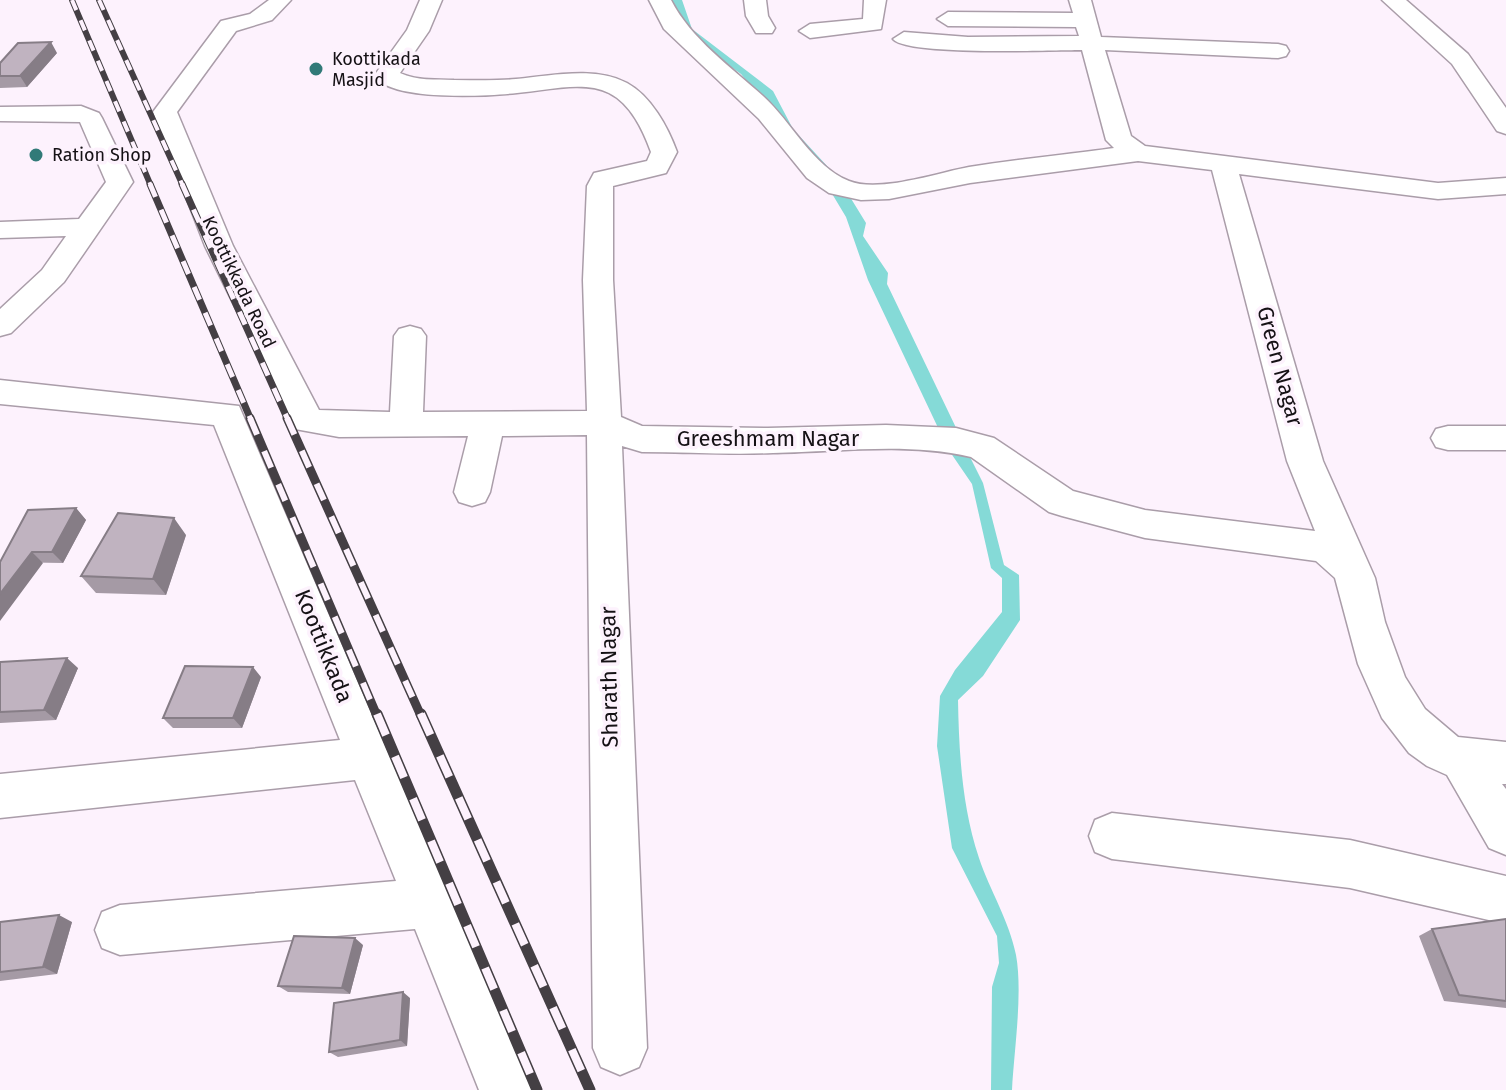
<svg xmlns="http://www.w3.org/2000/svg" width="1506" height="1090" viewBox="0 0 1506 1090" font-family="'Fira Sans',sans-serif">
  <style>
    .water { fill: #85dad7 }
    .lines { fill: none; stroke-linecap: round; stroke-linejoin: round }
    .minor-casing { stroke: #aa9da9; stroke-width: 3 }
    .minor { fill: #fff; fill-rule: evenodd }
    .rail-far3-casing { stroke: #443f44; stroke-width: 6 }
    .rail-far2-casing { stroke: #443f44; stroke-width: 7 }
    .rail-far1-casing { stroke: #443f44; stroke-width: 9 }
    .rail-casing { stroke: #443f44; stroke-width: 11 }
    .rail-far3 { stroke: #fdf2fd; stroke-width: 4; stroke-dasharray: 11; stroke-linecap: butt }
    .rail-far2 { stroke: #fdf2fd; stroke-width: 5; stroke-dasharray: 14; stroke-linecap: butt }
    .rail-far1 { stroke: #fdf2fd; stroke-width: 6; stroke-dasharray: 18; stroke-linecap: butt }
    .rail { stroke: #fdf2fd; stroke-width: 8; stroke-dasharray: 23; stroke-linecap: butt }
    .wall { fill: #a59aa5 }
    .shaded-wall { fill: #867d86 }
    .building { fill: #c0b3c0; stroke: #867d86; stroke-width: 2 }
    .poi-dot { fill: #317a78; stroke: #fdf2fd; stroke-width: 3 }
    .labels { text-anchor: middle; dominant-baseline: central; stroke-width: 7; stroke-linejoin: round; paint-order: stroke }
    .far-poi-label { font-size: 18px; fill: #151115; stroke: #fdf2fd; text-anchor: start }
    .far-street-label { font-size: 18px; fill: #151115; stroke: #fdf2fd }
    .street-label { font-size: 22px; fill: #151115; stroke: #fdf2fd }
  </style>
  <rect width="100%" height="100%" fill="#fdf2fd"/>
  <path class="water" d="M669,0h13l10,29 81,62 20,38 46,50 27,44 -3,13 25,37 -1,11 73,152 -19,-2 -73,-154 -22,-63 -30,-50 -75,-93 -52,-37z
    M946,446l19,1 18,36 21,82 15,10 1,45 -37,56 -25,24c1,53 4,107 21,158 11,33 30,62 37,97 7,38 -2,96 -4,135h-21l1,-103 7,-24 -2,-27 -45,-88 -15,-102 3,-50 15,-26 47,-58v-34l-11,-10 -19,-84z"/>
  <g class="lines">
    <g class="minor-casing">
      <path id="minor" d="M269,0h22l-19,20 -36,11 -59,81 56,134 86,164 71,2 4,-76 5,-7 11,-3 11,3 5,7 -3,76 164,-1 -4,-131 4,-94 7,-13 53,-12 4,-9c-8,-22 -20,-48 -42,-59 -25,-13 -65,-2 -92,0 -30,3 -124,9 -143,-17l33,-46 13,-30h22l-13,31 -29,42c17,8 35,6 54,7 21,0 42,1 62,-1 35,-3 78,-13 111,4 24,13 41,44 50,69l-11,21 -53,13v94l8,137 21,9 126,2 118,-3 70,3 38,10 79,53 72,19 170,21 -28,-70 -75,-291 -74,-9 -168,22 -81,16 -28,1 -32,-7 -22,-15 -48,-59 -95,-90 -15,-29h22c20,39 60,67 92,96 28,25 50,71 86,85 30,12 88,-8 120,-14 48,-8 97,-12 145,-19l-8,-8 -24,-90c-28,0 -176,6 -189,-11l11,-7 64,5 111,-1 -3,-9 -128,-1 -11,-7 11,-7 125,1 -4,-13h22l10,37 177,7 8,2 3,5 -3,5 -8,2 -173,-8 26,86 14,10 293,37 68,-5v16l-68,5 -199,-25 84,287 52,117 10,44 20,55 20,32 33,28 48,5v42h-4l4,5v66l-17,-7 -42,-73 -20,-9 -18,-13 -27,-35 -24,-54 -23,-86 -19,-17 -171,-23 -83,-22 -13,-4 -78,-55c-63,-15 -133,-5 -198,-4 -44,2 -88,-1 -131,-1l-20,-6 25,602 -8,19 -19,8 -19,-8 -8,-19 -6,-613 -85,1 -12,56 -5,10 -13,4 -13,-4 -5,-10 14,-56 -129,1 -44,-8 -90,-183 -52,-134 68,-91 29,-7z
        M744,0h22l2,16 7,12 -3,5h-16l-10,-17z
        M864,0h22l-5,29 -71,9 -11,-7 11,-7 53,-5z
        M1382,0h24l62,54 38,54v26l-9,-3 -45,-67z
        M81,106l18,7 3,5 31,64 -69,100 -53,51 -11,3v-27l42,-39 24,-34 -66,2v-16l79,-3 27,-37 -26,-60 -80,-1v-14z
        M0,380l239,26 294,684h-54l-64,-161 -295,26 -18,-7 -7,-18 7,-18 18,-7 276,-24 -41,-101 -355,38v-44l340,-34 -126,-315 -214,-21z
        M1448,426h58v24h-58l-12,-3 -5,-9 5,-9z
        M1112,813l238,27 156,36v48l-156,-36 -238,-29 -17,-7 -6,-16 6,-16z"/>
    </g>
    <use href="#minor" class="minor"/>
    <g class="rail-far3-casing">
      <path id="rail-far3" d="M72,0l79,186
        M99,0l84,186"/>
    </g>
    <g class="rail-far2-casing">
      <path id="rail-far2" d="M150,184l101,236
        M182,184l106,236"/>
    </g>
    <g class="rail-far1-casing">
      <path id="rail-far1" d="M250,418l127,298
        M287,418l134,298"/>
    </g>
    <g class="rail-casing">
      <path id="rail" d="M377,714l160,376
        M421,714l169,376"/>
    </g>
    <use href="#rail-far3" class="rail-far3"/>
    <use href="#rail-far2" class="rail-far2"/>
    <use href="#rail-far1" class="rail-far1"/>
    <use href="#rail" class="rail"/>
  </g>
  <path class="wall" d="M57,53l-30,34 -27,1v-25z
    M76,508l10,12 -23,43 -63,-1z
    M186,535l-20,60 -70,-2 -15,-17z
    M0,662l78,6 -22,52 -56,3z
    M261,677l-19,51h-69l-10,-10z
    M1506,919v89l-62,-7 -25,-65 13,-7z
    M0,922h72l-15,52 -57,7z
    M363,945l-13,49 -62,-2 -10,-6z
    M410,998l-3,48 -69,11 -9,-5z"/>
  <path class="shaded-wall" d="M51,42l6,11 -30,34 -7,-11z
    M76,508l10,12 -23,43 -11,-11z
    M174,518l12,17 -20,60 -13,-16z
    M32,552l11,11 -43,58v-27z
    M67,658l11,10 -22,52 -12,-10z
    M253,667l8,10 -19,51 -9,-10z
    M59,915l13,7 -15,52 -14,-7z
    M355,938l8,7 -13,49 -8,-6z
    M403,992l7,6 -3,48 -7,-6z"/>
  <path class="building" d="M51,42l-31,34h-20v-13l18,-20z
    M76,508l-24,44h-20l-32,42v-32l28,-52z
    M118,513l56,5 -21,61 -72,-3z
    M67,658l-23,52 -44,2v-50z
    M185,666l68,1 -20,51h-70z
    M59,915l-16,52 -43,5v-50z
    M1506,919v82l-47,-6 -27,-66z
    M294,936l61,2 -13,50 -64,-2z
    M403,992l-3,48 -71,12 5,-49z"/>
  <g class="poi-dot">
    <circle cx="316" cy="69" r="8"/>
    <circle cx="36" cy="155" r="8"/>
  </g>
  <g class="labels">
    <g class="far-poi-label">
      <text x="332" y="59">Koottikada<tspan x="332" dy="21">Masjid</tspan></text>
      <text x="52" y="155">Ration Shop</text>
    </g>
    <g class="far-street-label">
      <text transform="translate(239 282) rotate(64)">Koottikkada Road</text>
    </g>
    <g class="street-label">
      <text transform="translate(1280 366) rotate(75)">Green Nagar</text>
      <text x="768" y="438">Greeshmam Nagar</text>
      <text transform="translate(324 646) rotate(68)">Koottikkada</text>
      <text transform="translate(609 677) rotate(-91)">Sharath Nagar</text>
    </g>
  </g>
</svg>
